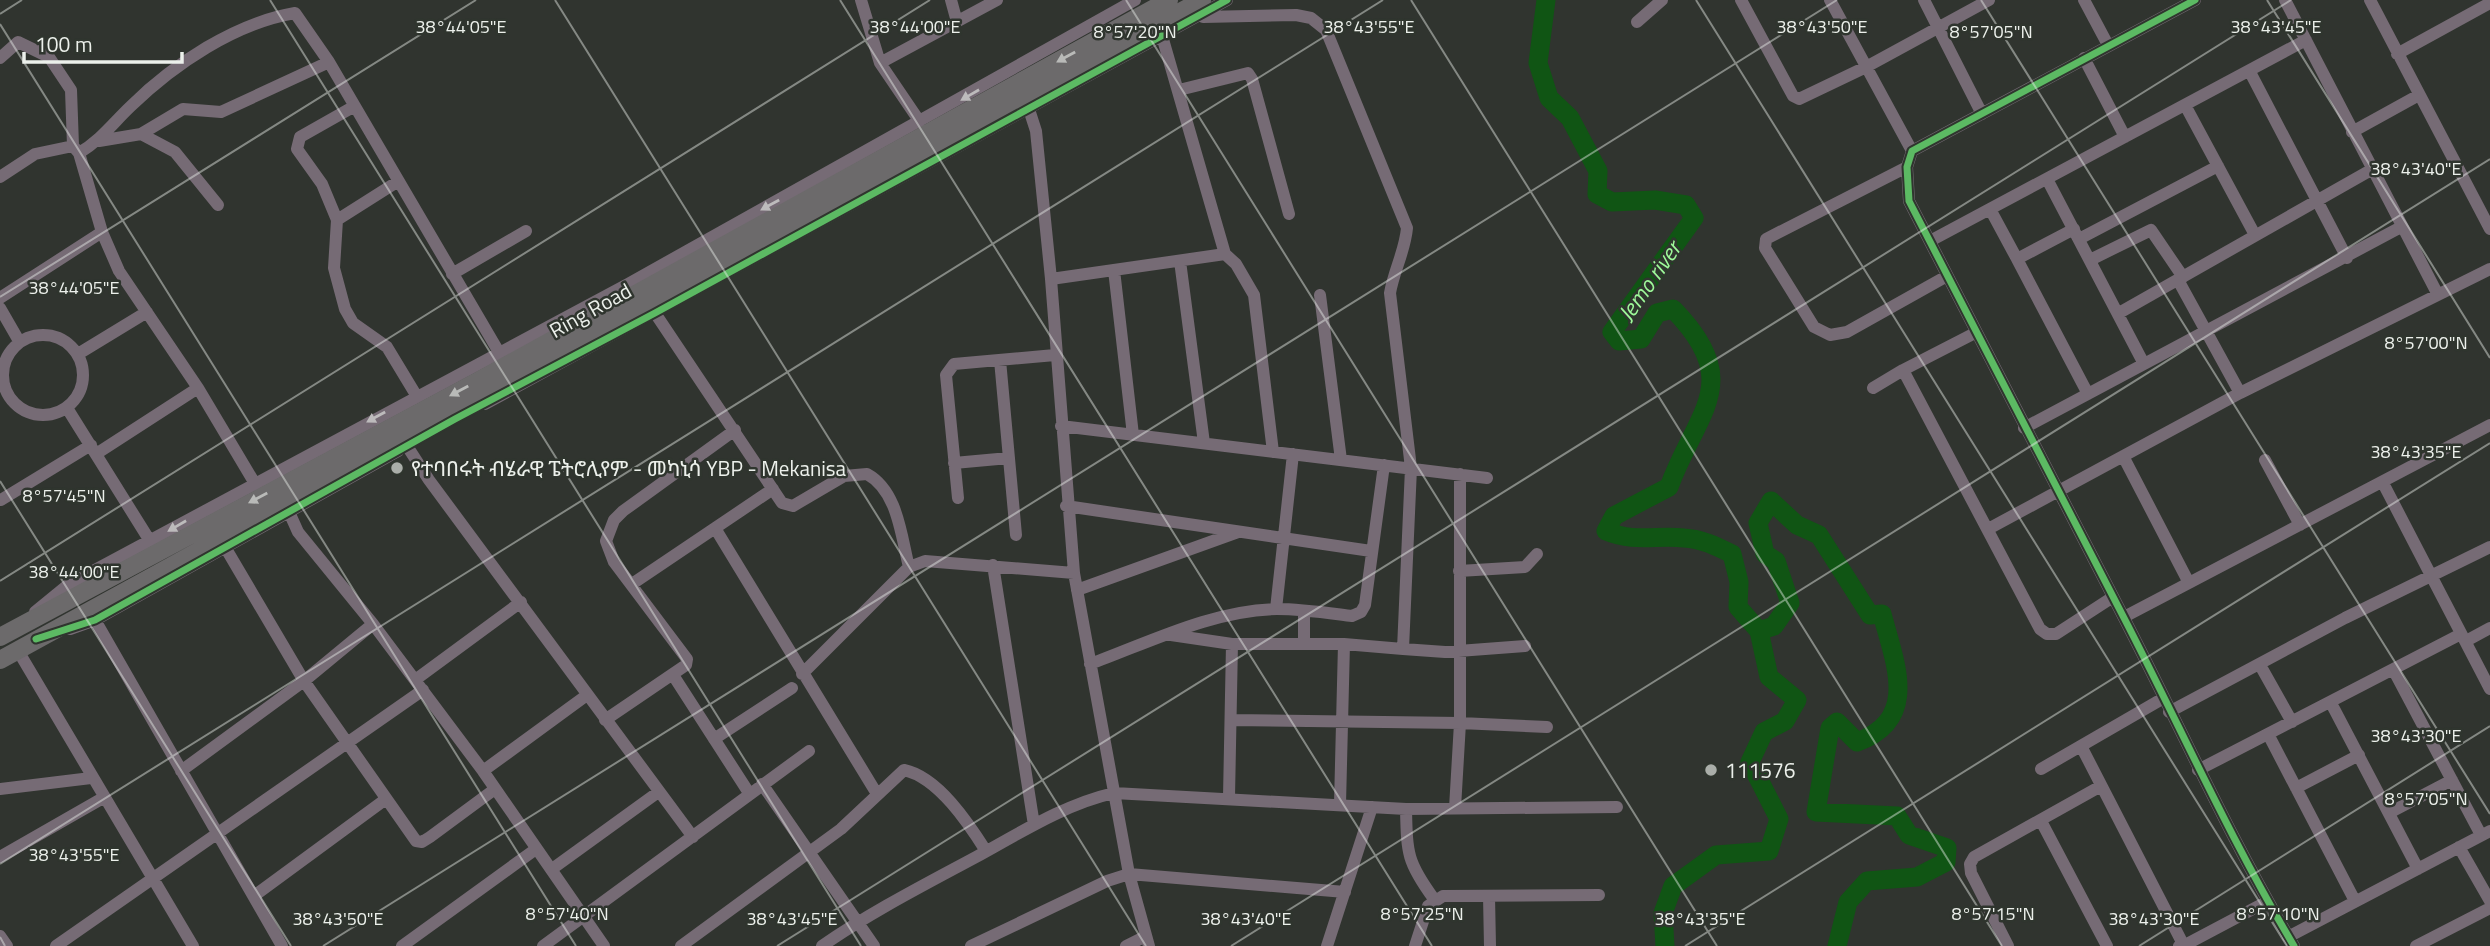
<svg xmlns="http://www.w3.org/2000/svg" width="2490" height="946" viewBox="0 0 2490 946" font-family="'Titillium Web','Noto Sans Ethiopic',sans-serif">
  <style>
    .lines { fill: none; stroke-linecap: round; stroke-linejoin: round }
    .river { stroke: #105514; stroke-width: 19 }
    .minor { stroke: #766b75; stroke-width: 12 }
    .highway { stroke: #6c6a6b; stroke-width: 18 }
    .cycleway-casing { stroke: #2f352e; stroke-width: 11 }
    .cycleway { stroke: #5cba63; stroke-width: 7 }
    .oneway { fill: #b9bab8 }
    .oneway2 { fill: #bdbbbc }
    .ticks { fill: none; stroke: #ecf0eb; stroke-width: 2; stroke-opacity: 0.45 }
    .poi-dot { fill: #aaaea9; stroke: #2f352e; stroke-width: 2.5 }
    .labels { text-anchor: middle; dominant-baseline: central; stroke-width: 5; stroke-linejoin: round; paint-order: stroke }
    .street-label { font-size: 21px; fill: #ecf0eb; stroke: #2f352e }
    .poi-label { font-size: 21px; fill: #ecf0eb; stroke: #2f352e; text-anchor: start }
    .water-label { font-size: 23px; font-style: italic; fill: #9df899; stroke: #2f352e }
    .ticks-label { font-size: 18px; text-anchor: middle; fill: #ecf0eb; stroke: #2f352e; stroke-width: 5; stroke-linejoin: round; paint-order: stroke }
  </style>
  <rect width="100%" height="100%" fill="#30342f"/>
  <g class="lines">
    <path class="river" d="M1546,0l-8,63 11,35 21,20 28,53 -1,23 15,8 43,-2 31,5 8,13 -82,114 7,9 22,-2 16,-26 16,-4c73,74 23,103 -4,178l-55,29 -8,15c29,12 49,4 78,7 18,1 32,8 48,16l7,28 -1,25 21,24 10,46 28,23 -12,21 -21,11 -14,30 29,57 -10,32 -53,4 -43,31 -10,27 2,33
      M1759,631l15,-5 16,-23 -14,-42 -11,-7 -7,-31 13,-22 26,24 22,10 51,80 12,-1c13,49 38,105 -25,128l-20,-20 -7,6 -14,84 81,4 12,19 38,13 -1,14 -29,15 -50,4 -19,21 -11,44"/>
    <path class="minor" d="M861,0l19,63 40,59
      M951,0l6,22
      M1741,0l52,96 6,3 67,-32 123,-67
      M1830,0l82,151
      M1924,0l58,114
      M2084,0l24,45
      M2195,0l-283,151 -5,16 2,34c71,138 143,276 214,415 57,110 107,223 171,330
      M2285,0l152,293
      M2370,0l120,229
      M1637,22l25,-22
      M1162,36l63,218 11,10 18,31 19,157
      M2397,54l93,-51
      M0,58l18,-16 31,15 22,33 2,56
      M2084,58l41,79
      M880,63l117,-63
      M2250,72l97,186
      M1179,90l69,-17 4,6 37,135
      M1026,100l10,31 15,148 23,294 55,301 20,72
      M2185,105l70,130
      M353,107l-53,30 -3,12 25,35 15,36 -3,48 11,41 8,14 34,24 29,48
      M2352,132l67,-37
      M141,134l34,18 43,53
      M99,141l42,-7 42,-25 38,3 108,-50
      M79,153c22,-13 34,-30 52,-47 43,-42 104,-83 164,-93l34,49 171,292
      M1907,167l-141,72 -1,9 49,79 16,8 17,-3 100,-56
      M0,177l35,-23 38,-8 6,7 23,79 17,39 79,117 56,94
      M2047,179l97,185
      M1990,209l27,50
      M337,220l60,-38
      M2074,229l-57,30 71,135
      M2079,239l139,-73
      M1930,241l376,-201
      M2090,260l61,-30 32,47
      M1180,261l24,182
      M1114,270l19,165
      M452,274l74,-43
      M1051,279l174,-25
      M2178,280l62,113
      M1320,295l21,165
      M0,298l102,-66
      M0,308l19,33
      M655,313l127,190 11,3 51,-30 23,-2c31,17 34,62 42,93
      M2119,313l252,-143
      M1975,333l-72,37 137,259 7,5h9l57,-37
      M3 375a40 40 0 1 1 80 0a40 40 0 1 1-80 0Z
      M78,354l69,-42
      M1000,360l16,175
      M1873,388l30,-18
      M485,404l742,-404
      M67,408l83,133
      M1061,426l426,52
      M2024,428l377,-201
      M407,446l22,34 264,357
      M96,454l102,-66
      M2123,456l66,127
      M2265,460l35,65
      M954,463l55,-5
      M2383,483l107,206
      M958,498l-12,-123 8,-11 101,-9
      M1,500l90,-55
      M1066,506l305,45
      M289,512l9,20 75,92 110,147 121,175
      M715,528l162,266
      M1990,528l250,-135 250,-124
      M225,547l79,134 112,160 6,1 8,-5 65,-48
      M993,565l41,260
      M1459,571l66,-4 12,-13
      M632,584l141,-95
      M1077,590l161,-58
      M1276,609l17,-155
      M35,612l33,-27 25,-14 535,-287 507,-284
      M2124,617l366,-192
      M95,620l187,326
      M70,629l25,-9 303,-169
      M1171,635l61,9h112l59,5 8,-181 -21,-175c4,-23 15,-42 17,-65l-81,-198 -15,-12 -15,-3 -93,2
      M2466,641l24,-13
      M1304,644v-33
      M17,649l176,297
      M1403,649l42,3 80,-6
      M1090,664c60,-22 123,-54 187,-55 25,0 51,4 75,7l9,-4 4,-7 19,-140
      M2260,665l32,57
      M2394,671l87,164
      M802,674l107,-107 16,-6 149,12
      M673,675l76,118
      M415,680l106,-78
      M2331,703l87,166
      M2169,712l176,-94 145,-71
      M605,720l81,-55 1,-6 -73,-97 -8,-21 8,-21 9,-9 112,-81
      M1231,720l229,3 87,4
      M2268,734l87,167
      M714,739l78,-51
      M2081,746l102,198 -4,2
      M2041,769l121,-70
      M2198,770l263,-136
      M181,771l123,-90 69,-57
      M483,771l104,-76
      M762,784l112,162
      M2296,788l63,-33
      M0,789l91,-11
      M1229,797l3,-153
      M1340,804l4,-160
      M1455,808l5,-85v-249
      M1406,809c1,45 1,53 28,90
      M2389,813l63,-33
      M2041,821l66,125
      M2459,847l31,54
      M0,857l103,-59
      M552,869l105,-76
      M254,896l132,-97
      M1489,896l1,50
      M0,936l7,10
      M2288,937l202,-106
      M56,946l367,-256
      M402,946l134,-97
      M543,946l266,-195
      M681,946l160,-117 63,-59c34,7 65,54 82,81
      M822,946c49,-34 102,-61 154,-89 44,-24 89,-53 138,-64l292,16 211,-2
      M971,946l136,-65 22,-7 216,18
      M1126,946l20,-10
      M1327,946l45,-139
      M1415,946l13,-40 15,-10 156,-1
      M2008,946l-37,-73 -1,-9 4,-7 127,-71
      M2183,946l85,-45
      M2416,946l74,-38"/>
    <path class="highway" d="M0,637l478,-256 691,-381
      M0,660l1202,-660"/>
    <g class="cycleway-casing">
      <path id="cycleway" d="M2195,0l-283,151 -5,16 2,34c71,138 143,276 214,415 57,110 107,223 171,330
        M36,639l59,-19 360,-201 200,-106 572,-313"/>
    </g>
    <use href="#cycleway" class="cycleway"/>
  </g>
  <defs><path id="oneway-solid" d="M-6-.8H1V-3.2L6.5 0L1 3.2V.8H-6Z" transform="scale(1.75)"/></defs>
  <g class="oneway">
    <use href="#oneway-solid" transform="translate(1066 57) rotate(151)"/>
    <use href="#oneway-solid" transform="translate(459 391) rotate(152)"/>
    <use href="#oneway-solid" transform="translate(258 498) rotate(152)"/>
  </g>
  <g class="oneway2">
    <use href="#oneway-solid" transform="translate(970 95) rotate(150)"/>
    <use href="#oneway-solid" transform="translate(770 205) rotate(151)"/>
    <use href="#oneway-solid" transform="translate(376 417) rotate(151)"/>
    <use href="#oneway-solid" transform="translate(177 526) rotate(150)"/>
  </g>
  <path class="ticks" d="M270,0l591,946M555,0l591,946M840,0l592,946M1126,0l591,946M1411,0l591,946M1696,0l591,946M1981,0l509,814M2267,0l223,358M0,14l22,-14M0,24l576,922M0,297l476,-297M0,481l291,465M0,581l930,-581M0,864l1383,-864M0,937l5,9M323,946l1514,-946M777,946l1514,-946M1231,946l1259,-787M1685,946l805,-503M2139,946l351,-220"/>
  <g class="poi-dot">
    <circle cx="397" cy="468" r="7"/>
    <circle cx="1711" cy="770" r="7"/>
  </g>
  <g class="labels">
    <g class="street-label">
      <text transform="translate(590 310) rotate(-29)">Ring Road</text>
    </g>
    <g class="poi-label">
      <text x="411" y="468">የተባበሩት ብሄራዊ ፔትሮሊየም - መካኒሳ YBP - Mekanisa</text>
      <text x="1725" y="770">111576</text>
    </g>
    <g class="water-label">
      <text transform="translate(1649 281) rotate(-55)">Jemo river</text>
    </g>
  </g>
  <g class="ticks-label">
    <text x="915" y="33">38°44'00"E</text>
    <text x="461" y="33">38°44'05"E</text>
    <text x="1369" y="33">38°43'55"E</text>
    <text x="1822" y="33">38°43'50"E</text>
    <text x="2276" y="33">38°43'45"E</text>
    <text x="1135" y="38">8°57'20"N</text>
    <text x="1991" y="38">8°57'05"N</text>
    <text x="2416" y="175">38°43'40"E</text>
    <text x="74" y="294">38°44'05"E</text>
    <text x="2426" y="349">8°57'00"N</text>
    <text x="2416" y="458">38°43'35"E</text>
    <text x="64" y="502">8°57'45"N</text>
    <text x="74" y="578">38°44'00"E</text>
    <text x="2416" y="742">38°43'30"E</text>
    <text x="2426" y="805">8°57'05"N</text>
    <text x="74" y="861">38°43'55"E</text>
    <text x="567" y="920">8°57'40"N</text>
    <text x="1422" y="920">8°57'25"N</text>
    <text x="1993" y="920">8°57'15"N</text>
    <text x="2278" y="920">8°57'10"N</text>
    <text x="338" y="925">38°43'50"E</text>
    <text x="792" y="925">38°43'45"E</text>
    <text x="1246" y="925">38°43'40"E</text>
    <text x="1700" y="925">38°43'35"E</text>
    <text x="2154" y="925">38°43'30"E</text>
  </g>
  <path d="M24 52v10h158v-10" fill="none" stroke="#ecf0eb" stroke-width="3.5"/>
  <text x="35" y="52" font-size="21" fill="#ecf0eb" stroke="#2f352e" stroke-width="5" paint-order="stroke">100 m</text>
</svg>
